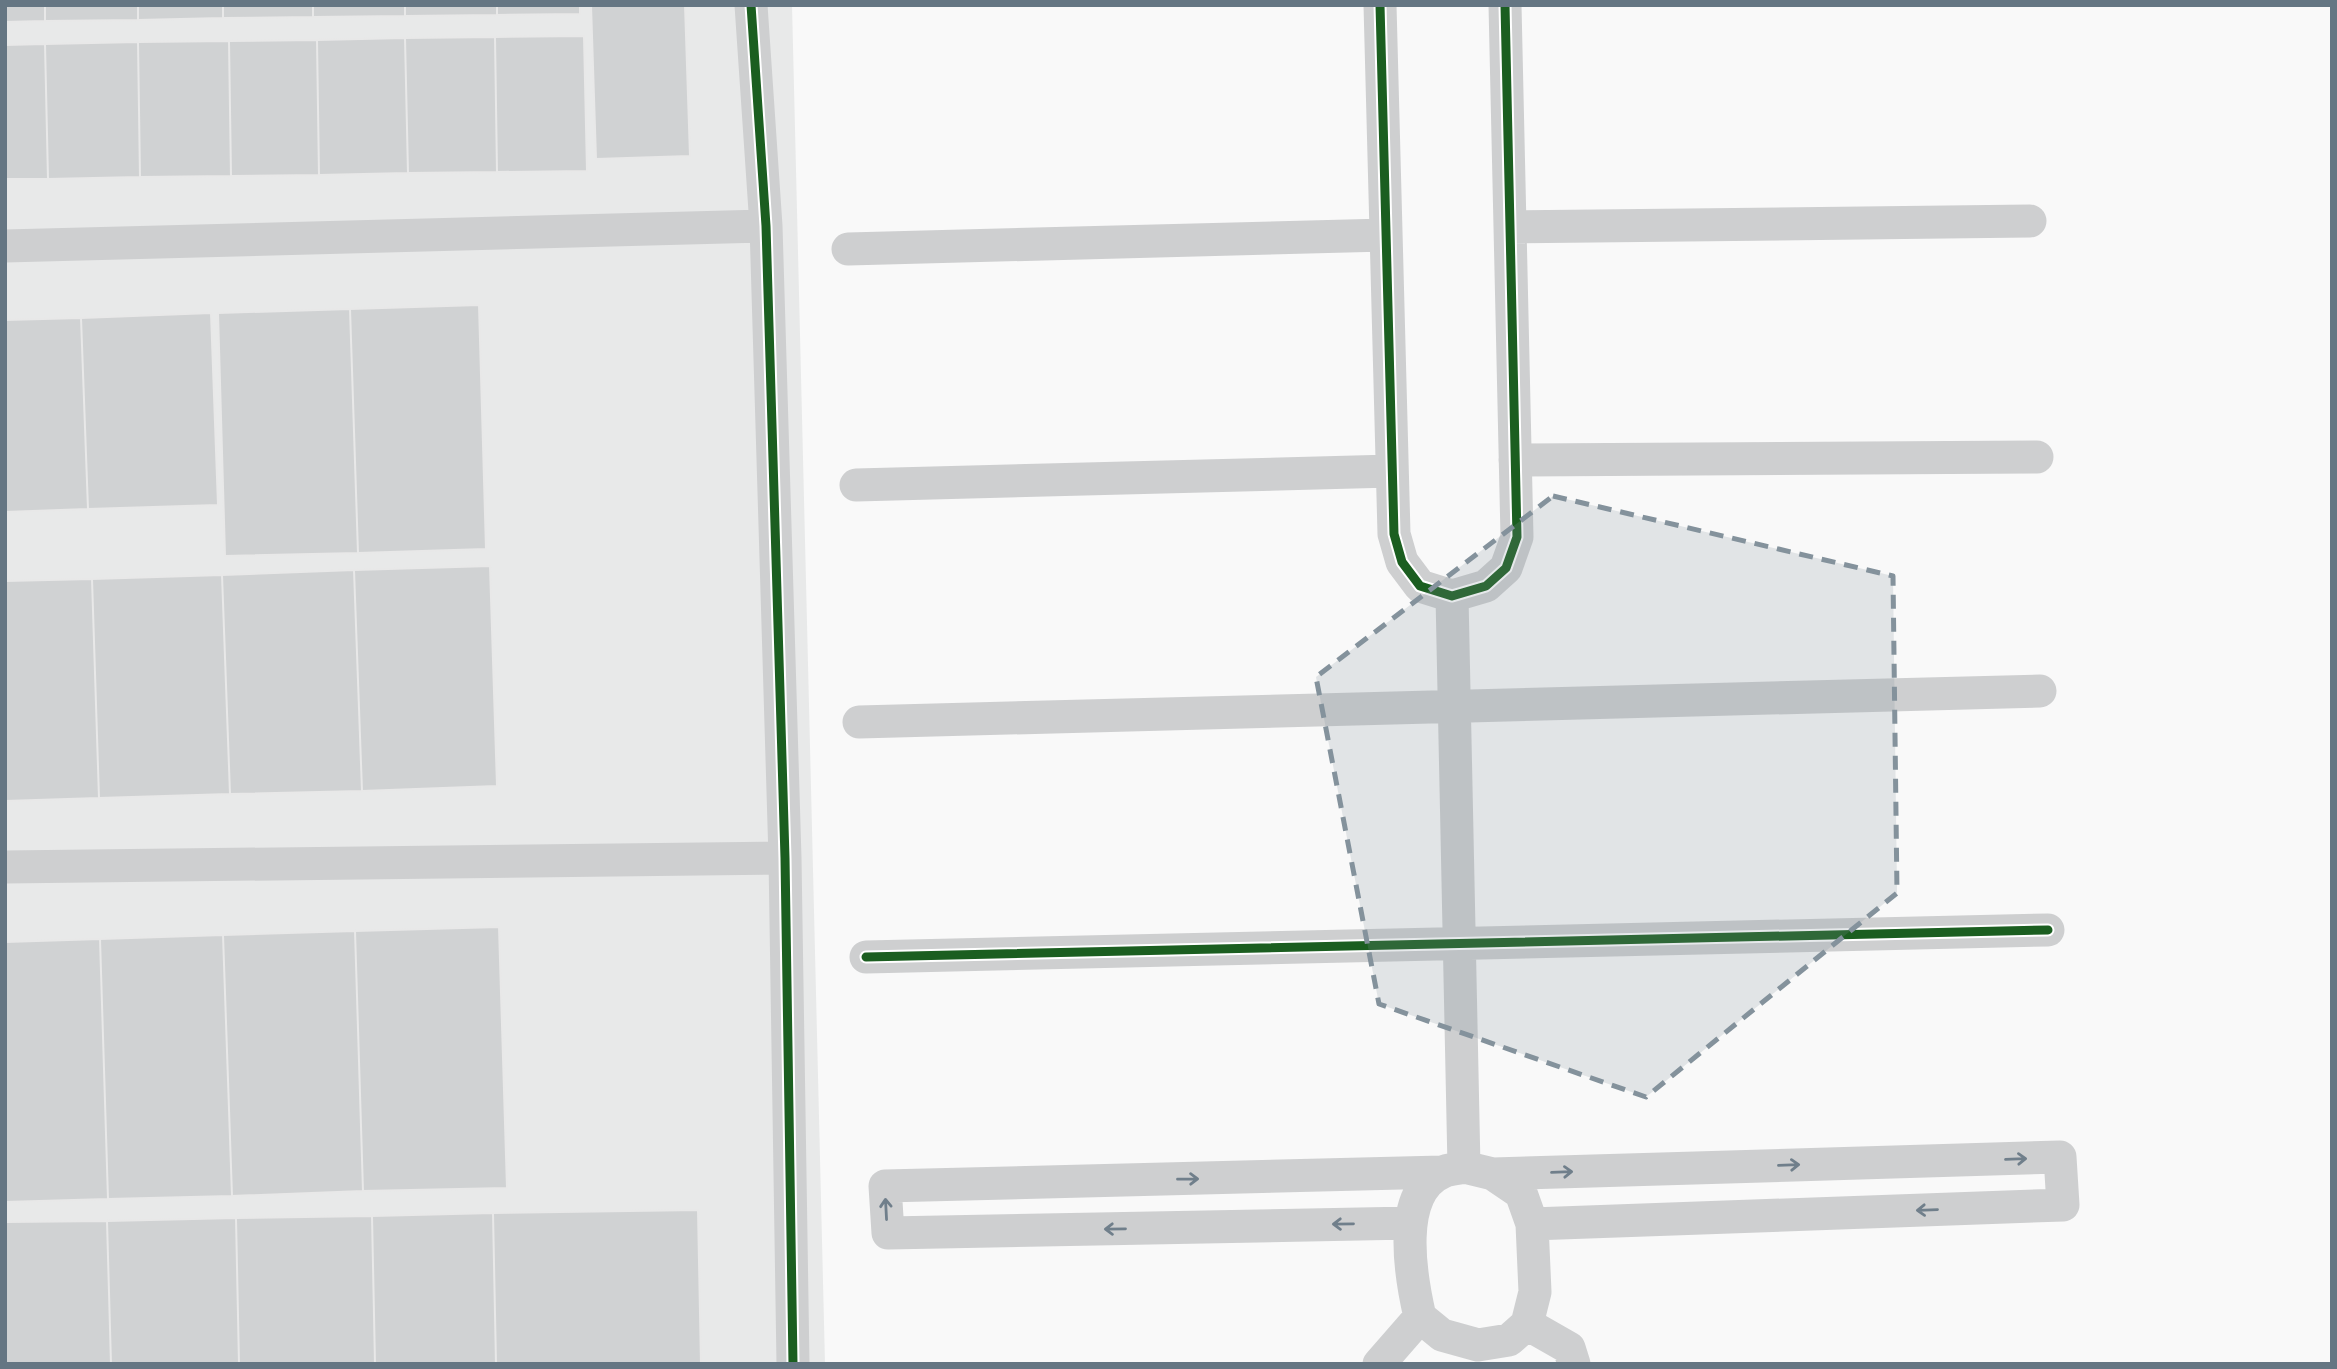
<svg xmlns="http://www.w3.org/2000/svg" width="2337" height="1369" viewBox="0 0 2337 1369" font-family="'Sofia Sans Condensed',sans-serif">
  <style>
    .built { fill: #e8e9e9 }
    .building { fill: #d0d2d3; stroke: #e8e8e8; stroke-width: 2 }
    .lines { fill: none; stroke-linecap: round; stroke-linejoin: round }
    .street { stroke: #cecfd0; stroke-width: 33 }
    .cycleway-casing { stroke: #fff; stroke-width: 13 }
    .cycleway { stroke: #1b5e20; stroke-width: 9 }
    .oneway { stroke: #707f8b }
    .marked { fill: #84929c; fill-opacity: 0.2; stroke: #84929c; stroke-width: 5; stroke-dasharray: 14 9; stroke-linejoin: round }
  </style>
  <rect width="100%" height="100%" fill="#f9f9f9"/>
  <path class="built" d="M5,5h787l33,1359h-820z"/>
  <path class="building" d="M5,5h40v16l-40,1z
    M45,5h93v15l-93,1z
    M138,5h85v13l-85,2z
    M223,5h90v12l-90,1z
    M313,5h92v11l-92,1z
    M405,5h92v10l-92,1z
    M497,5h83v9l-83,1z
    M591,5h94l5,151 -94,3z
    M584,36l3,135 -90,1 -2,-135z
    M495,37l2,135 -89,1 -3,-135z
    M405,38l3,135 -89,2 -2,-135z
    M317,40l2,135 -88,1 -2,-135z
    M229,41l2,135 -91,1 -2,-135z
    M138,42l2,135 -92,2 -3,-135z
    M45,44l3,135h-43v-134z
    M479,305l7,244 -128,4 -8,-244z
    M350,309l8,244 -133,3 -7,-243z
    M211,313l7,192 -130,4 -7,-191z
    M81,318l7,191 -83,3v-192z
    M490,566l7,220 -135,5 -8,-221z
    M354,570l8,221 -132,3 -8,-219z
    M222,575l8,219 -131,4 -7,-219z
    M92,579l7,219 -94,3v-220z
    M499,927l8,261 -144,3 -8,-260z
    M355,931l8,260 -131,5 -9,-261z
    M223,935l9,261 -124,3 -8,-260z
    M100,939l8,260 -103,3v-260z
    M698,1210l3,154h-205l-3,-151z
    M493,1213l3,151h-121l-3,-148z
    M372,1216l3,148h-136l-3,-146z
    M236,1218l3,146h-128l-4,-143z
    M107,1221l4,143h-106v-142z"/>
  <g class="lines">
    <path class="street" d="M751,5l15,221 19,632 8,506
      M1380,5l14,529 8,28 18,24 32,10 34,-10 20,-18 11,-31 -12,-532
      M1510,227l520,-6
      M5,246l761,-20
      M848,249l538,-14
      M1515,460l522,-3
      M856,485l536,-14
      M1452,596l12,571
      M859,722l1181,-31
      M5,867l780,-9
      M866,957l1182,-27
      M1464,1167l29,7 28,19 11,31 3,68 -8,32 -18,16 -31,5 -36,-10 -22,-18c-9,-39 -25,-125 23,-145 6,-3 15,-3 21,-5z
      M1493,1174l567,-17 3,48 -531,19
      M1411,1223l-523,10 -3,-47 557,-14
      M1527,1324l42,24 5,16
      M1379,1364l41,-47"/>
    <g class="cycleway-casing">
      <path id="cycleway" d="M751,5l15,221 19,632 8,506
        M1380,5l14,529 8,28 18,24 32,10 34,-10 20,-18 11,-31 -12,-532
        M866,957l1182,-27"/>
    </g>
    <use href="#cycleway" class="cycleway"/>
  </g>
  <defs><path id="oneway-shaft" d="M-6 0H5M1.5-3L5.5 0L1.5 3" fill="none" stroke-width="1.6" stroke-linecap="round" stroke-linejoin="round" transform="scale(1.75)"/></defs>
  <g class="oneway">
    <use href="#oneway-shaft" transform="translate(2016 1159) rotate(-2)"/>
    <use href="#oneway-shaft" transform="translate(1789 1165) rotate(-2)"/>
    <use href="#oneway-shaft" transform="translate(1562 1172) rotate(-2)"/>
    <use href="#oneway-shaft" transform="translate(1188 1179) rotate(-1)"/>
    <use href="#oneway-shaft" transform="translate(886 1209) rotate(-93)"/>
    <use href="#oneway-shaft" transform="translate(1927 1210) rotate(178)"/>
    <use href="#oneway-shaft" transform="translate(1343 1224) rotate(179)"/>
    <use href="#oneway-shaft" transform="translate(1115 1229) rotate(179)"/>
  </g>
  <path class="marked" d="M1553,496l340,80 4,317 -251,204 -267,-93 -63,-327z"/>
  <rect width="2337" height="1369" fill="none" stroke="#657683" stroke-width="14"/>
</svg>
